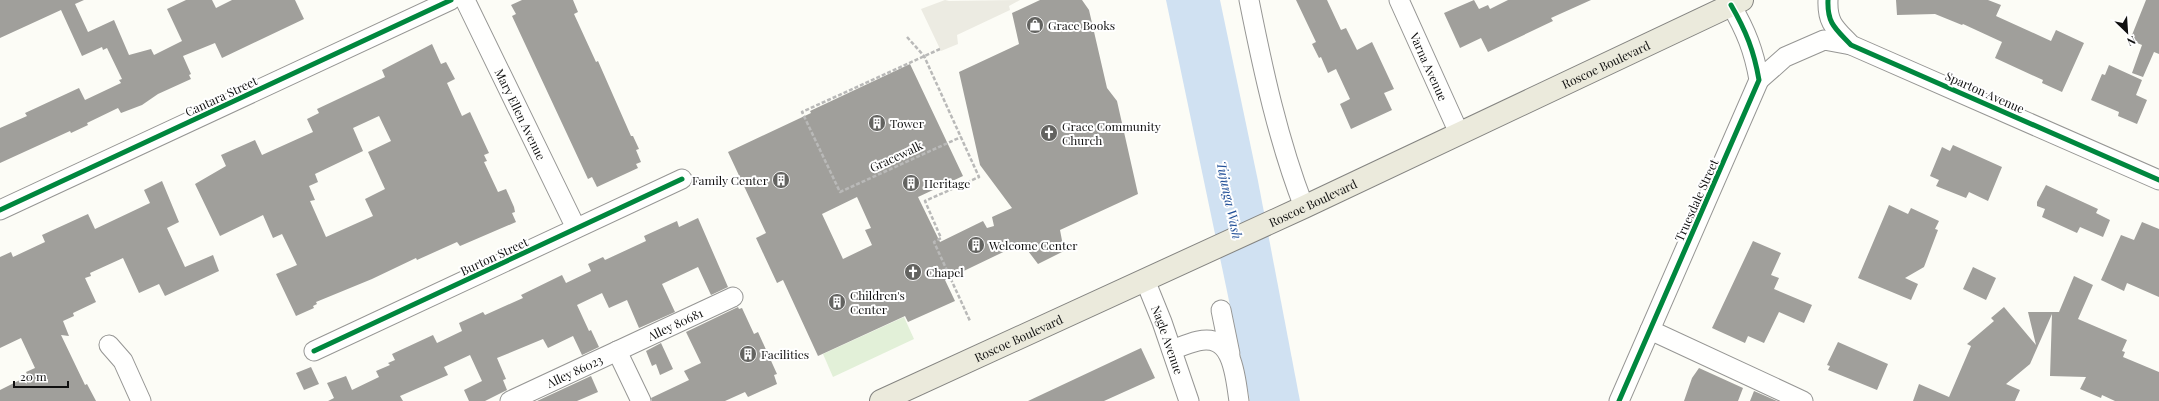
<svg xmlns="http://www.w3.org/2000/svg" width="2159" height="401" viewBox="0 0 2159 401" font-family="'Playfair Display',serif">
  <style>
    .green { fill: #e2f0d8 }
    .plaza { fill: #ecebe2 }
    .water { fill: #d0e1f2 }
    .building { fill: #a09f9b; fill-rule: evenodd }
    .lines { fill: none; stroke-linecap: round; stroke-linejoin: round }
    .minor-casing { stroke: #969694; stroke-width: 21 }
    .major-casing { stroke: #848481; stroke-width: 24 }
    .path { stroke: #b9b9b8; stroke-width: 2.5; stroke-dasharray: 4 2; stroke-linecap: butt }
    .minor { stroke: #fffffe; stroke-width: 19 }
    .major { stroke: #ebeadc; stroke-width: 22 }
    .cycleway-casing { stroke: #fff; stroke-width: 8 }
    .cycleway { stroke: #00873e; stroke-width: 5 }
    .labels { text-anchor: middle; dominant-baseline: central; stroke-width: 4; stroke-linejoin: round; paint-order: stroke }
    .poi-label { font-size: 12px; fill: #101010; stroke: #fff; text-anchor: start }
    .street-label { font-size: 12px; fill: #101010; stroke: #fff }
    .water-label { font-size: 13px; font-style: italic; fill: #245198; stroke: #fff }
  </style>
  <rect width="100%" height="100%" fill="#fcfcf6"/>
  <path class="green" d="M904,317l10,22 -81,38 -10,-23z"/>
  <path class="plaza" d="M945,0l4,1 71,-1 -11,6 1,4 -53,25 1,9 -17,7 -20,-42z"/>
  <path class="water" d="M1166,0h54l38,181 42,220h-50z"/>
  <path class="building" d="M0,0h84l-9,4 13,28 26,-12 15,35 22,-6 3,6 28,-14 -15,-32 19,-9h26l4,8 16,-8h63l9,19 -82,39 -7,-15 -32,13 8,18 -2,1 2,4 -33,15 -16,11 -21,8 -3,-5 -31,15 1,2 -17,8 -1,-2 -70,32v-35l27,-12 -2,-3 54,-25 6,12 36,-17 -2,-3 3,-1 -15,-31 -4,2 -1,-3 -20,9 -21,-46 -61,28z
    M522,0h51l5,12 -4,2 22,48 2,-1 33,75h2l6,13 -3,1 5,12 -5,2 2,4 -41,19 -5,-10 -4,2 -76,-163 4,-2 -5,-9z
    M1040,0h42l7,10 18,78 10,13 21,93 -78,36 4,21 -26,13 -16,-21 -77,37 10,21 -47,21 -3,-6 -87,40 -35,-76 -6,3 -21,-45 10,-5 -38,-81 83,-39 -1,-2 100,-47 53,112 -45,21 22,45 43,-21 4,7 7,-2 -2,-9 20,-9 -32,-43 -21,-93 60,-28 -7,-31zM857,197l14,31 -6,2 7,15 -29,14 -21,-45z
    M1296,0h31l14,30 5,-2 11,22 15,-8 22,47 -10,4 8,17 -41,19 -11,-25 10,-5 -14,-30 -8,4 -7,-16 -2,1 -7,-14 4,-2z
    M1474,0l5,9 9,-4 2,4 18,-9h83l-40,18 2,3 -65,31 -7,-14 -21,10 -16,-35z
    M1896,0h92l13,5 -5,11 55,25 5,-11 28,13 -22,49 -20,-9 1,-3 -48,-22 7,-16 -39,-18 -1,1 -27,-11 -38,1z
    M2146,0h13v54l-5,-2 -11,25 -11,-4 10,-28 -12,-5z
    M432,44l9,20 5,-2 9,17 -8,4 15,33 8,-4 19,41 -5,2 3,6 -3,1 14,30 8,-3 8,18 1,5 -3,1 4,9 -56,24 -3,-4 -40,18 -1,-2 -44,21 -56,23 1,2 -4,2 1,2 -18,8 -20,-42 21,-9 -15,-31 -9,4 -10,-23 -43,21 -25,-52 31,-18 -5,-11 34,-15 7,15 51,-23 -6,-13 12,-6 -2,-4 68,-32 -3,-7zM379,116l12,25 -23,11 17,37 -20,10 8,17 -47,21 -16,-36 5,-1 -6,-14 9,-4 -3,-8 48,-23 -10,-23z
    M2109,65l33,15 -6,15 11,5 -10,24 -19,-8 1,-4 -28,-12 11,-26 3,1z
    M1953,145l49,22 -14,34 -19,-9 -3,6 -30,-12 3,-6 -9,-4 12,-29 8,4z
    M162,181l17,41 -12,6 18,39 28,-12 6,16 -54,25 -6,-12 -20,9 -16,-35 -33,15 1,3 -6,2 11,24 -23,11 1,3 -11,5 6,15 -8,-1 24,50 2,-1 9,17h-96v-11l28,-14 -2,-4 9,-4 -14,-30 -21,10v-91l11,-5 2,5 32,-15 -3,-7 46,-21 7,15 55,-26 -6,-13z
    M2046,185l52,24 -2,4 14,7 -7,17 -23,-10 -3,6 -35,-16 3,-8 -8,-3v-4z
    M1889,205l19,9 3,-6 28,13 -4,8 3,1 -14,37 -19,11 13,6 -7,16 -53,-22z
    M698,218l30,69 -17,8 -13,-28 -36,17 13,28 -36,16 -12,-28 -18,8 -7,-15 -25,12 12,26 2,-1 8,17 -17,8 -9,-19 -25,12 -5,-9 -46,19 9,21 -3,1 4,10 -22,11h-16l-5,-11 18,-9 -12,-26 -26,12 4,8 -48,21 3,5h-75l6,-3 -7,-15 19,-7 6,14 27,-13 -3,-6 14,-6 -2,-2 7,-3 -3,-6 41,-19 4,8 25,-12 -3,-8 24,-11 2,3 38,-17 -2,-3 41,-20 4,8 25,-12 -3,-7 15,-7 2,3 41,-19 -2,-5 33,-15 2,6z
    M2142,222l17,7v68l-32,-14 -3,8 -23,-11 20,-45 13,5z
    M1753,241l28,12 -10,22 8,3 -5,11 38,16 -8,18 -25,-11 -15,31 -16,-7 -3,7 -33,-15z
    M1973,267l23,11 -10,22 -23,-11z
    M2074,276l19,9 -15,34 49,21 -5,11 3,1 -2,5 36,15v29h-44l-13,-6 -1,3 -21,-9 6,-12 -36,-1 2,-62 -22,50 -24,20 14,6 -5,11h-102l6,-17 30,13 22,-51 -4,-2 27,-23 -3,-3 13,-11 32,38 -8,-33h31z
    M738,307l1,2 3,-1 12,26 4,-2 19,42 -3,1 3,9 -29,13 -3,-5 -20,9h-73l-1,-3 38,-18 -5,-9 17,-8 -15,-31z
    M1838,342l50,22 -11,26 -49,-20 2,-4 -3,-1z
    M661,343l12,26 -13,6 -4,-11 -4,2 -6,-15z
    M1141,348l14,30 -51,23h-76z
    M311,367l8,17 -15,6 -8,-17z
    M1699,368l44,20 -5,13h-54l8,-23z
    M591,376l7,16 -21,9h-40z
    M1754,391l23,10h-27z"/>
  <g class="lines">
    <g class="minor-casing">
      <g id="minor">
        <path id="s1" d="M465,0l111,228"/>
        <path d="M1249,0c14,70 29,140 55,207"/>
        <path id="s2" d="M1399,0l60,133"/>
        <path d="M1828,0c-1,24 8,29 23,45l308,135"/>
        <path d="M1759,80l26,-23 39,-17 27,5"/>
        <path d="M0,210l451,-210"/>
        <path id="s3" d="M1145,280l17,42 27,79"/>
        <path d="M1221,310l9,44"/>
        <path d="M1650,330l153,71"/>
        <path d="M109,345l14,16 18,40"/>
        <path d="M1172,350c8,-3 17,-7 26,-9 36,-8 37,36 41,60"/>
        <path d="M314,351l368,-172"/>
        <path d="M617,351l24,50"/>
        <path id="s4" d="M510,401l223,-104"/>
        <path d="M1619,401l140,-321c-5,-29 -13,-49 -28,-75"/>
      </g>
    </g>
    <g class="major-casing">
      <g id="major">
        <path id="s5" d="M881,401l423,-194 438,-207"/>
      </g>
    </g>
    <path class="path" d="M907,37l17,19 55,121 -54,24 16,37 -7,4 36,79
      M940,49l-138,63 38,80 121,-55"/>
    <use href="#minor" class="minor"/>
    <use href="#major" class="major"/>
    <g class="cycleway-casing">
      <path id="cycleway" d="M1828,0c-1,24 8,29 23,45l308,135
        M0,210l451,-210
        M314,351l368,-172
        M1619,401l140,-321c-5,-29 -13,-49 -28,-75"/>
    </g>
    <use href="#cycleway" class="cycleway"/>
  </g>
  <defs>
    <g id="shop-disc" transform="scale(0.9)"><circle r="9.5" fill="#636360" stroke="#fff"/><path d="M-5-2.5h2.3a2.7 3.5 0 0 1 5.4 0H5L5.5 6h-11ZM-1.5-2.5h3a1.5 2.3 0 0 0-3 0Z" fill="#fff"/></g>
    <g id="building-disc" transform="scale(0.9)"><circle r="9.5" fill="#636360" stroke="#fff"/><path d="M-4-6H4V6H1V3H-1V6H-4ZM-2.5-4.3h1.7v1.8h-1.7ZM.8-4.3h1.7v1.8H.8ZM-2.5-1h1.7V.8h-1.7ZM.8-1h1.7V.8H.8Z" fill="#fff"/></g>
    <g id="church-disc" transform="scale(0.9)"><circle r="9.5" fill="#636360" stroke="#fff"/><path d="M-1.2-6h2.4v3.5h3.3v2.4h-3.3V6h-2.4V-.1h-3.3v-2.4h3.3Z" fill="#fff"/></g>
  </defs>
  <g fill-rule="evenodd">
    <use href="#shop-disc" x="1035" y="25"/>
    <use href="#building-disc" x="877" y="123"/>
    <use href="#church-disc" x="1049" y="133"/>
    <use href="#building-disc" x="781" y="180"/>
    <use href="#building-disc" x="911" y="183"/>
    <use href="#building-disc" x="976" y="245"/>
    <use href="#church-disc" x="913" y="272"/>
    <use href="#building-disc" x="837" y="302"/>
    <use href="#building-disc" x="748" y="354"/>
  </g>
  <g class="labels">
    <g class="poi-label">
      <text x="1048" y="25">Grace Books</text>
      <text x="890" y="123">Tower</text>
      <text x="1062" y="126">Grace Community<tspan x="1062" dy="14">Church</tspan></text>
      <text x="768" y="180" text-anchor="end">Family Center</text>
      <text x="924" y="183">Heritage</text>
      <text x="989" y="245">Welcome Center</text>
      <text x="926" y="272">Chapel</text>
      <text x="850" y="295">Children's<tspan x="850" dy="14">Center</tspan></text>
      <text x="761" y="354">Facilities</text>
    </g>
    <g class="street-label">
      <text stroke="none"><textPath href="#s5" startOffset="799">Roscoe Boulevard</textPath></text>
      <text stroke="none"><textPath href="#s2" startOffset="73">Varna Avenue</textPath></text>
      <text transform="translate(1985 92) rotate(24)">Sparton Avenue</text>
      <text transform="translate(221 96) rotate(-25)">Cantara Street</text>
      <text stroke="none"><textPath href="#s1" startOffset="127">Mary Ellen Avenue</textPath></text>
      <text transform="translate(896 156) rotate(-25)">Gracewalk</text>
      <text transform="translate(1696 200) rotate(-66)">Truesdale Street</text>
      <text stroke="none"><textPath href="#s5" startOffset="475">Roscoe Boulevard</textPath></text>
      <text transform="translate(494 256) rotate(-25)">Burton Street</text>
      <text stroke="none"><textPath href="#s4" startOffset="182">Alley 80681</textPath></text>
      <text stroke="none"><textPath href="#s5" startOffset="151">Roscoe Boulevard</textPath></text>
      <text stroke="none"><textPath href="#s3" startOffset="64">Nagle Avenue</textPath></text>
      <text stroke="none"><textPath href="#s4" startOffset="71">Alley 86023</textPath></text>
    </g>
    <g class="water-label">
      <text transform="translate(1230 200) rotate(78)">Tujunga Wash</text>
    </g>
  </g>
  <g transform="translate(2127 32) rotate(155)" stroke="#ffffff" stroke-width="3" paint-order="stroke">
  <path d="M0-3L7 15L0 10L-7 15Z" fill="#101010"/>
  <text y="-6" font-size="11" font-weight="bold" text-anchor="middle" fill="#101010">N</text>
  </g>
  <path d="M14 381v6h54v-6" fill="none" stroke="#101010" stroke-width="2"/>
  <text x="20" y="381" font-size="12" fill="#101010" stroke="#ffffff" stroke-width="3" paint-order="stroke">20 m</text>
</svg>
